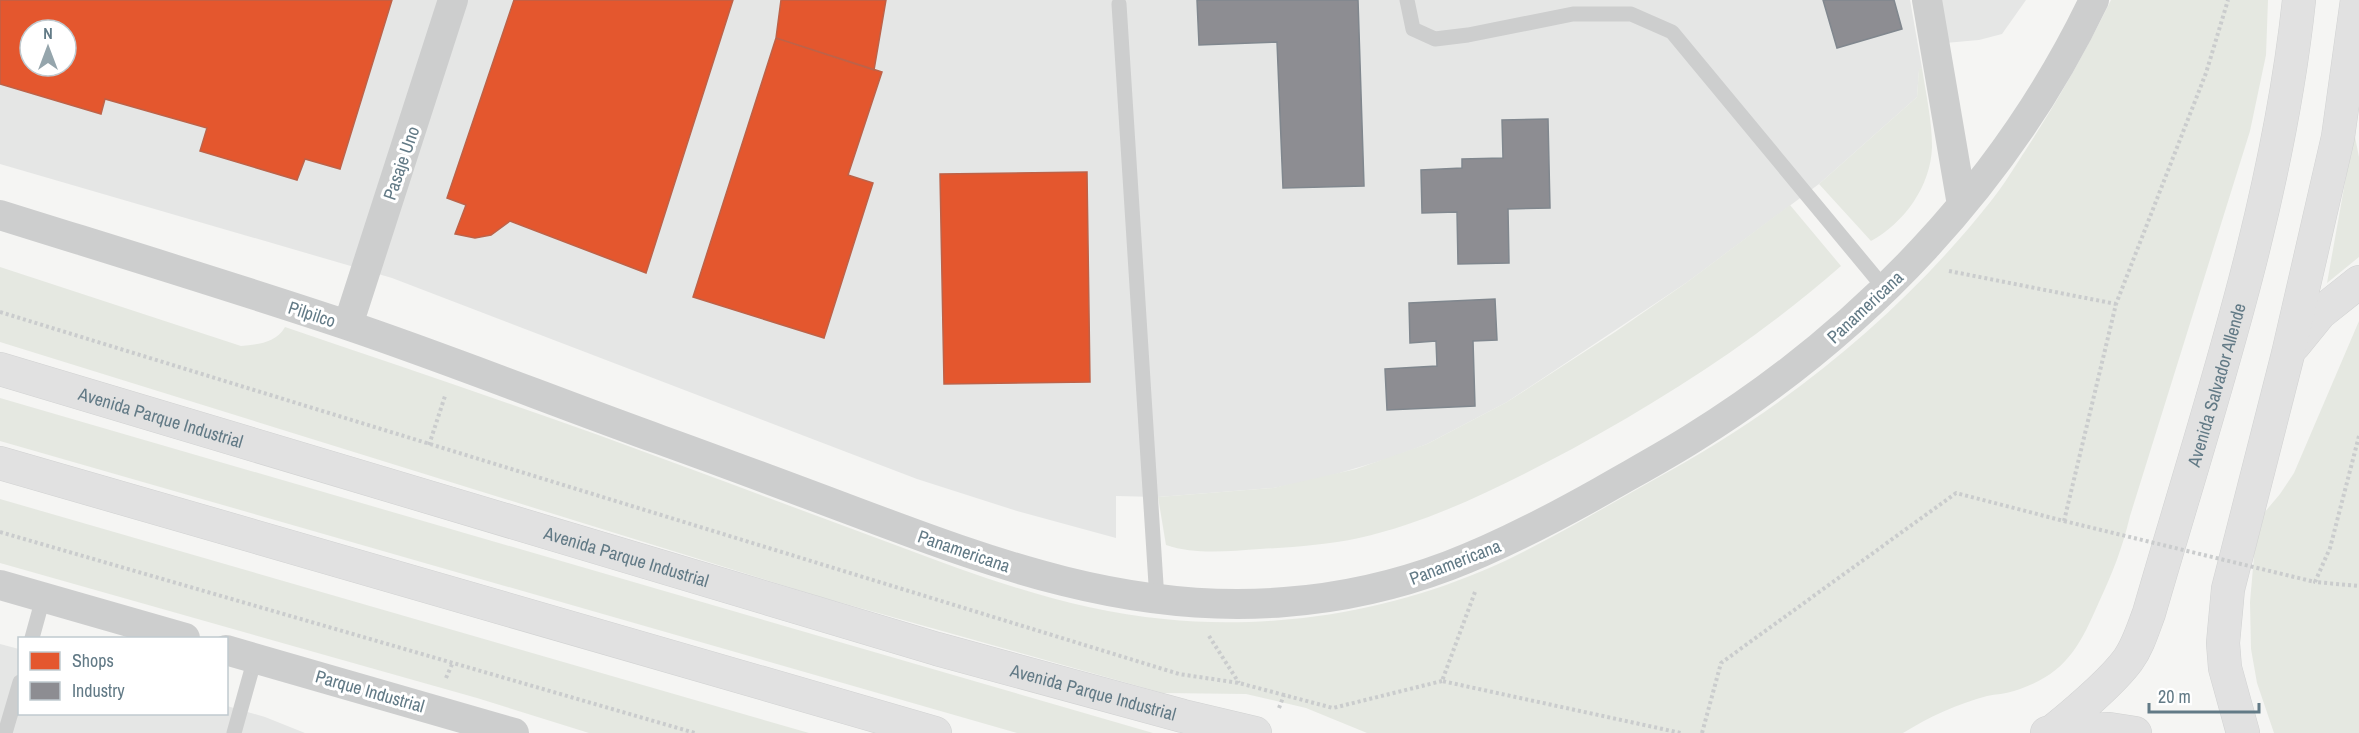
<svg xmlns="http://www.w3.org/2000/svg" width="2359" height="733" viewBox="0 0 2359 733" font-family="'Archivo Narrow',sans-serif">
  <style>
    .built { fill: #e5e6e5; fill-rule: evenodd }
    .green { fill: #e5e8e1 }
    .shops { fill: #e4572e; stroke: #bd6248; stroke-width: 1.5; fill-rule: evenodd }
    .industry { fill: #8d8d92; stroke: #80878e; stroke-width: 1.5 }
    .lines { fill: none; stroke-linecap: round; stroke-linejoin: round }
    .trunk-casing { stroke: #d1d2d2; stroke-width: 34 }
    .path { stroke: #cacccd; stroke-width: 4; stroke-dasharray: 3 3; stroke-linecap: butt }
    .service { stroke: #cdcece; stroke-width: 15 }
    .minor { stroke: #cdcece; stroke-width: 30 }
    .trunk { stroke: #e1e1e1; stroke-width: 33 }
    .path-bridge { stroke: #cacccd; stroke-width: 4; stroke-dasharray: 3 3; stroke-linecap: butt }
    .labels { text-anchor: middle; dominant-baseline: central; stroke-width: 6; stroke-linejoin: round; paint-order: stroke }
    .street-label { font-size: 18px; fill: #627a86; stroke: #fff }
  </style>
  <rect width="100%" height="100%" fill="#f5f5f3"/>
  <path class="built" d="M0,0h1910l12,68 -3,2 -2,27 -98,87 -133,99 -179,119 -80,42 -37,14 -74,22 -43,8 -115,9 -42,-1v42l-99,-27 -100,-32 -525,-201 -392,-114zM30,30h36v36h-36z
    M1938,0h88l-24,34 -23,6 -34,3z
    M0,644l19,5 1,65h206l1,-8 38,11 40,16h-305z"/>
  <path class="green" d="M2111,0h157l-2,55 -16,76 -120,385c-8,33 -17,56 -31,86 -20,46 -34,73 -85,89 -9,3 -18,3 -27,5 -30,8 -58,21 -84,37h-536l-61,-25 -60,-14 -83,-1 -342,-96 -821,-255v-75l241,79c18,-2 35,-3 44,-19 135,46 270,91 403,141 70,26 140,52 210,78 85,32 175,65 266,73 45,5 94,4 139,-1 70,-8 140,-28 204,-58 51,-25 100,-54 150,-82 127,-69 244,-163 334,-277 13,-16 24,-35 36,-53 31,-48 59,-97 84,-148z
    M1922,68c4,26 10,53 10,79 -1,39 -28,76 -61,94l-52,-57 98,-87 2,-28z
    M2354,132l5,25v100l-32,26z
    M1790,205l51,61c-82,72 -174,131 -269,183 -68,36 -138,72 -213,89 -32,7 -65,9 -99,11 -31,2 -64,6 -94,-4l-8,-48 115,-9 83,-19 71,-25 80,-42 108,-70 71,-49z
    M2359,321v412h-85l-17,-50 -6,-34 -1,-47 5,-57 9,-32 16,-19 14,-21z
    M0,398l1153,335h-136l-1017,-292z
    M0,499l809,234h-220l-112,-35 -477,-135z"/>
  <path class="shops" d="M0,0h392l-52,169 -35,-10 -8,21 -97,-29 7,-23 -102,-29 -4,15 -101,-30zM30,30h36v36h-36z
    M514,0h219l-87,273 -136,-52 -19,14 -16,3 -20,-4 11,-29 -19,-7z
    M781,0h105l-12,70 -98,-32z
    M776,38l106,34 -34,103 25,8 -49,155 -131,-41z
    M1087,172l3,210 -146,2 -4,-210z"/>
  <path class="industry" d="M1197,0h161l6,186 -81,2 -6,-146 -78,3z
    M1823,0h71l8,29 -65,19z
    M1548,119l2,89 -42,1 1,54 -51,1 -1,-52 -35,1 -1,-43 41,-2v-9l41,-1 -1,-38z
    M1495,299l2,41 -24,1 2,65 -88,4 -2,-41 52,-3 -1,-25 -26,2 -1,-40z"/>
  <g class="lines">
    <g class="trunk-casing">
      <g id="trunk">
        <path d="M2294,345l26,-32 39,-31"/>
        <path id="s1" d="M0,369l937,280 246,67 72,17"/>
        <path d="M0,463l935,270"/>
        <path id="s2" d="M2053,731c22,-18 58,-48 75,-71 10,-14 15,-31 21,-47 58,-201 128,-404 150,-613"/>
        <path d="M2047,733l62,-4 26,4"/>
        <path d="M2243,733l-18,-65 -2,-25 5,-54 60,-235 50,-217 19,-137"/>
      </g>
    </g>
    <path class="path" d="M1949,271l167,33
      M0,312l1179,362 60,9 45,12
      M2359,436l-29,112 -15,34 44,4
      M429,445l16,-49
      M0,532l695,201
      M1475,592l-33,89 239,52
      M1209,636l30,47
      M446,678l7,-16
      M1279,708l5,-13 49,13 109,-27
      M1702,733l19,-70 235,-170 108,28 52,-217 90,-231 22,-73"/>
    <path class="service" d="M1407,0l6,29 22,10 33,-4 105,-21h58l41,18 213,257
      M1119,4l38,596
      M32,638l11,-40
      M5,733l15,-51
      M234,733l21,-75"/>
    <path class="minor" d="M1927,0l35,205
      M0,215c115,36 230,71 344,109 107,36 211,78 317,116 64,23 128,47 192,71 141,53 278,104 432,91 121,-9 210,-51 315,-110 31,-18 63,-35 93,-54 171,-106 314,-256 401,-438
      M348,325l105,-325
      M0,585l185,53
      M226,650l288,83"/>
    <use href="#trunk" class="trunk"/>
    <path class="path-bridge" d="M2064,521l251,61"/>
  </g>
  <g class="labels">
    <g class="street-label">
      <text transform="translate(401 163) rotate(-71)">Pasaje Uno</text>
      <text transform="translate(1865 307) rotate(-43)">Panamericana</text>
      <text transform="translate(312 314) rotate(18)">Pilpilco</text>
      <text stroke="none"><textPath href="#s2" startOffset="393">Avenida Salvador Allende</textPath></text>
      <text stroke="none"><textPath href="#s1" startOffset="168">Avenida Parque Industrial</textPath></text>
      <text transform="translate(964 551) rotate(19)">Panamericana</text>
      <text stroke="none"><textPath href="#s1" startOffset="654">Avenida Parque Industrial</textPath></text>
      <text transform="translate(1455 562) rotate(-21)">Panamericana</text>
      <text transform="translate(370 691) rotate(16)">Parque Industrial</text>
      <text stroke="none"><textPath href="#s1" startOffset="1140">Avenida Parque Industrial</textPath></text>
    </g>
  </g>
  <rect x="18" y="637" width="210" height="78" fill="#ffffff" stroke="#c0cacf" stroke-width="1.5"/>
  <rect x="30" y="652" width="30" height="18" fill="#e4572e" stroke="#c0cacf" stroke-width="1.5"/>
  <text x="72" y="667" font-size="18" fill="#627a86">Shops</text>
  <rect x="30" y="682" width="30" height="18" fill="#8d8d92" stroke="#c0cacf" stroke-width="1.5"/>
  <text x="72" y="697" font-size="18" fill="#627a86">Industry</text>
  <g transform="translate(48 48)"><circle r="28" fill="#ffffff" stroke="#c0cacf" stroke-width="1.5"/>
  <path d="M0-4.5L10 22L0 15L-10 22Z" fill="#95a5ac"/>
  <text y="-9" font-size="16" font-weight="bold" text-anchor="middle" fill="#627a86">N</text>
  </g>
  <path d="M2149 703v9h110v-9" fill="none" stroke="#627a86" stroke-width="3"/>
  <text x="2158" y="703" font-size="18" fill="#627a86" stroke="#ffffff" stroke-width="4.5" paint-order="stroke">20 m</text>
</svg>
